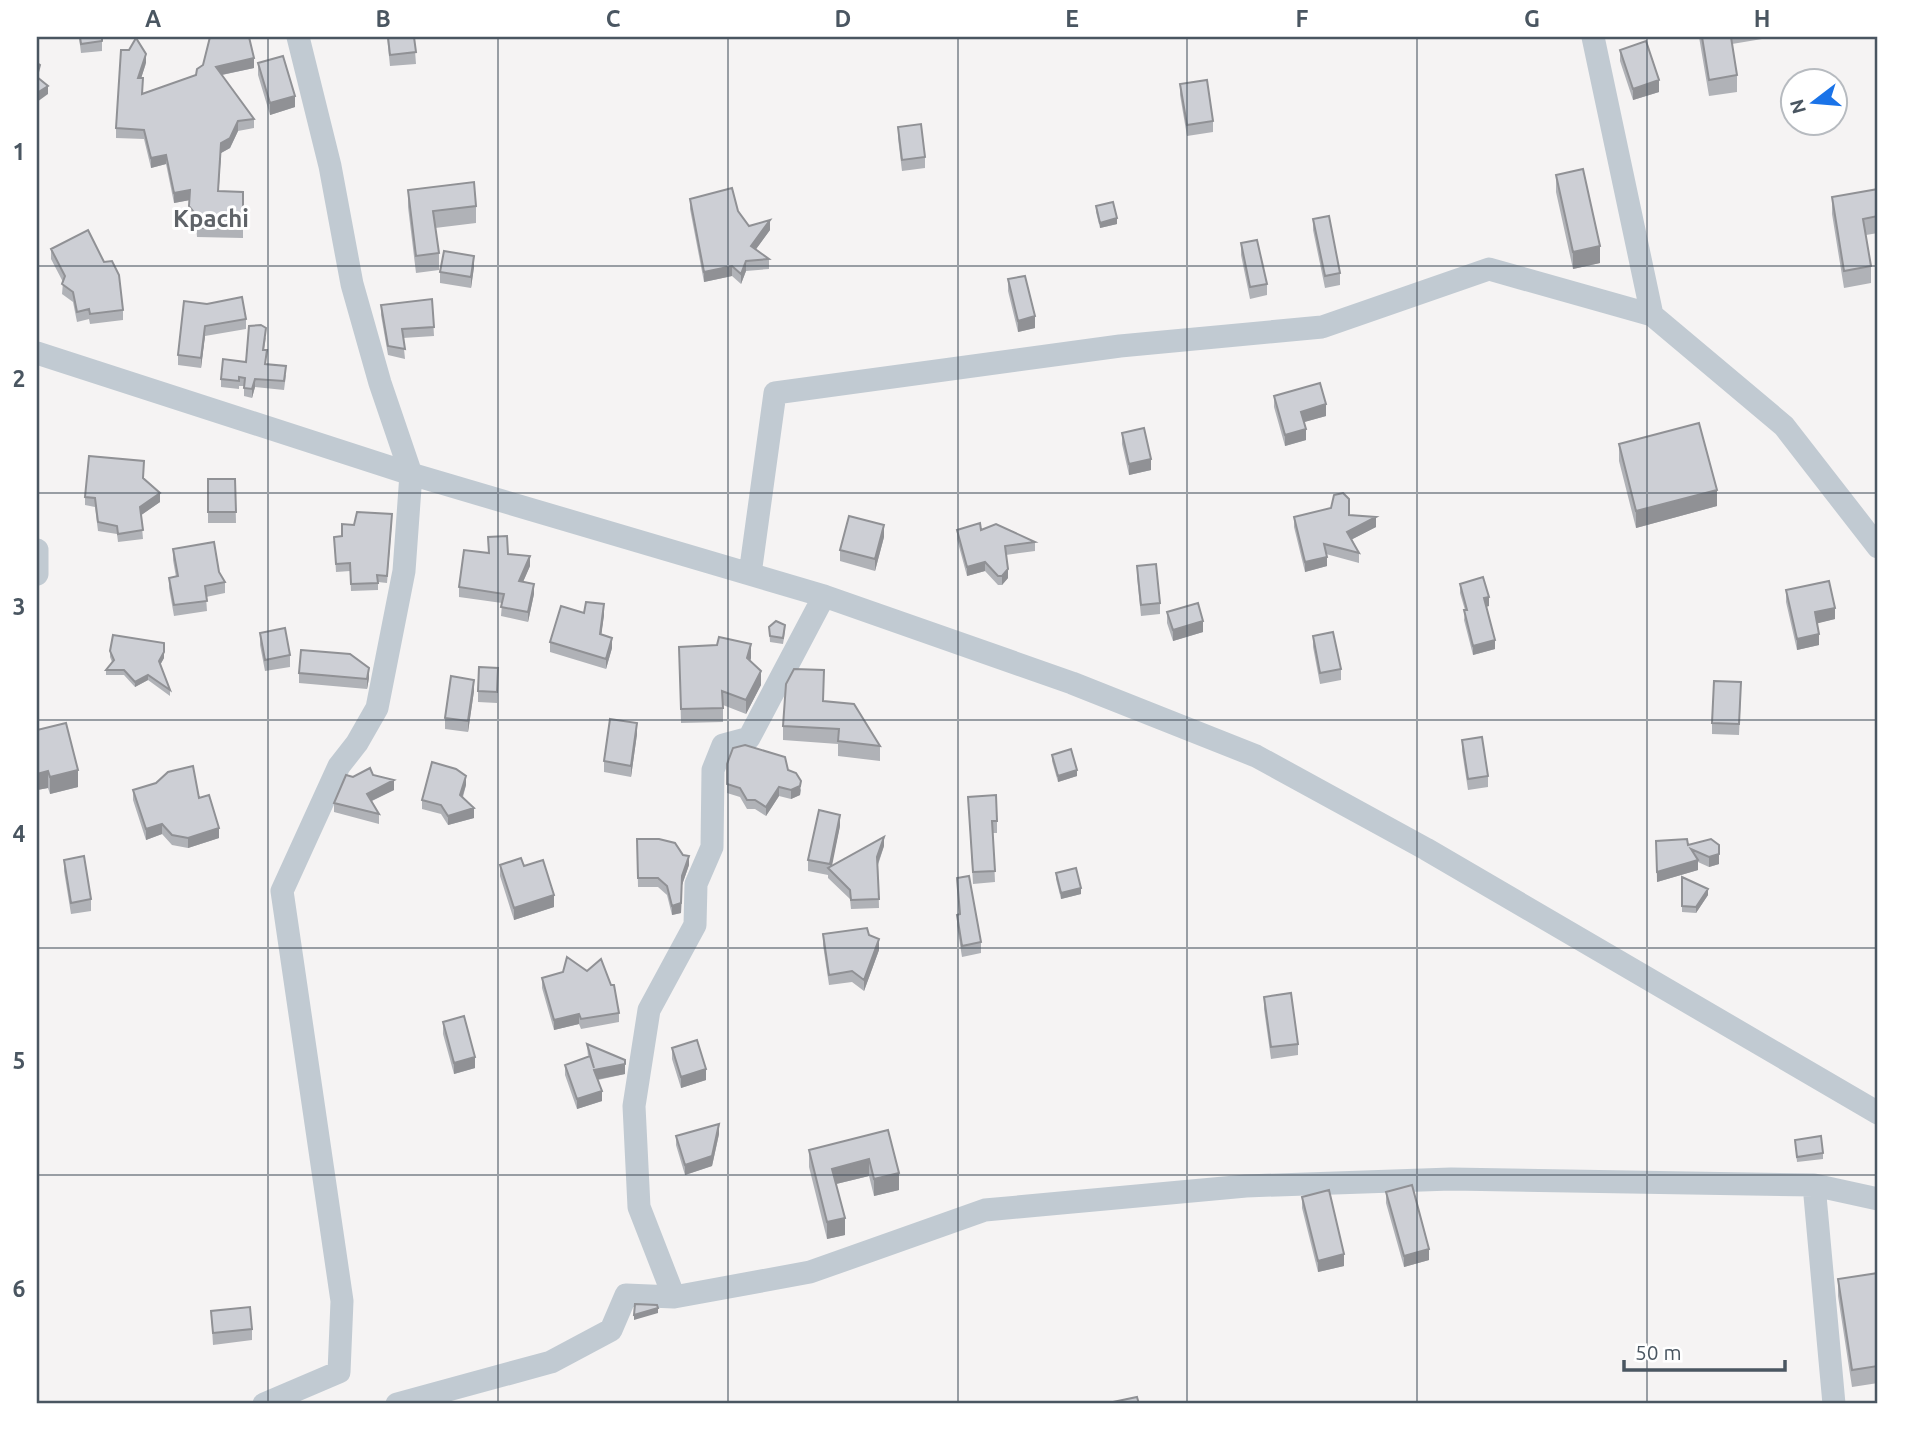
<svg xmlns="http://www.w3.org/2000/svg" width="1915" height="1441" viewBox="0 0 1915 1441" font-family="Ubuntu,sans-serif">
  <style>
    .lines { fill: none; stroke-linecap: round; stroke-linejoin: round }
    .minor { stroke: #c1cad2; stroke-width: 23 }
    .wall { fill: #b0b2b7 }
    .shaded-wall { fill: #909195 }
    .building { fill: #cdcfd5; stroke: #909195; stroke-width: 2 }
    .grid { fill: none; stroke: #4a5661; stroke-width: 2; stroke-opacity: 0.55 }
    .labels { text-anchor: middle; dominant-baseline: central; stroke-width: 6; stroke-linejoin: round; paint-order: stroke }
    .quarter-label { font-size: 24px; font-weight: bold; fill: #5f6368; stroke: #fff }
    .neatline { fill: none; stroke: #4a5661; stroke-width: 2.5 }
    .grid-label { font-size: 23px; text-anchor: middle; font-weight: bold; fill: #4a5661 }
  </style>
  <rect width="100%" height="100%" fill="#f5f3f3"/>
  <g class="lines">
    <path class="minor" d="M1593,37l59,278
      M37,353l374,121 413,122 248,87 184,73 170,93 452,264
      M37,550v24
      M750,574l25,-181 345,-47 202,-19 167,-58 163,46 132,111 94,121
      M1814,1185l20,219
      M674,1297l-35,-90 -5,-101 15,-96 46,-85 1,-41 16,-37 1,-77 10,-25 26,-7 75,-142
      M264,1404l75,-32 3,-71 -60,-410 57,-125 18,-23 20,-35 27,-137 7,-97 -31,-91 -28,-99 -22,-118 -32,-129
      M397,1404l154,-42 60,-32 15,-35 48,2 136,-25 175,-62 261,-24 205,-7 363,6 64,14"/>
  </g>
  <path class="wall" d="M79,37h23v14l-21,2z
    M201,37h48l5,31 -32,7 32,44v9l-16,3 -8,17 -9,5 -3,38 25,1v46l-46,-1 -1,-13 -7,-8 1,-16 -16,3 -8,-39 -15,4 -7,-29 -28,-1v-10l30,-65 -5,15 2,15 53,-18 7,-10 7,-27z
    M387,37h27l2,27 -26,2z
    M1699,37h75l-42,7 5,31v17l-28,4z
    M1620,50l39,42 -26,8 -13,-39z
    M258,63l37,44 -25,8 -12,-40z
    M1180,84l33,37v11l-26,4 -7,-41z
    M898,127l27,30v11l-23,3 -4,-33z
    M1556,175l44,88 -27,6 -17,-77z
    M1878,189v44l-12,2 5,31v17l-27,5 -12,-74v-17z
    M408,190l68,16v17l-41,5 4,25v17l-23,3 -8,-66z
    M690,199l48,12 11,15 21,4 -14,19 13,10v10l-23,2 -5,13 -9,-8 -28,6 -14,-73z
    M1096,206l21,18 -17,4 -4,-16z
    M1313,219l27,54v12l-15,3 -12,-58z
    M1241,243l26,41v11l-17,4 -9,-44z
    M51,249l72,61v10l-33,4 -1,-5 -12,3 -4,-20 -11,-8 1,-12 -12,-23z
    M474,267l-3,21 -31,-5v-11z
    M1008,279l27,49 -17,4 -10,-41z
    M432,299l2,37 -31,2 2,21 -17,-4 -7,-40v-10z
    M184,301l62,18v10l-41,7 -4,32 -23,-3v-10z
    M266,337l-2,13 2,14 20,11 -2,15 -29,-3 -3,11 -8,-2v-10h-5v3l-18,-2v-8l25,-17z
    M1274,396l52,20 -22,6 2,18 -21,6 -11,-39z
    M1122,433l29,37 -22,5 -7,-31z
    M1619,444l98,62 -81,22 -17,-67z
    M144,479l16,23 -19,13 2,24 -25,3 -1,-8 -19,-3 -3,-24 -10,-2v-8z
    M208,479h27l1,44h-28z
    M1349,515l27,12 -24,12 7,14v10l-33,-9 1,12 -22,6 -11,-45v-10z
    M392,521l-5,62 -9,-1v8l-27,1 -1,-20 -14,1 -2,-35 8,-1 12,-11z
    M957,530h24l54,12v9l-29,4 2,23 -6,7h-4l-13,-14 -18,5 -10,-37z
    M884,537l-9,34 -35,-10v-11z
    M173,549l46,23 6,10v11l-19,4 1,14 -33,5 -5,-28v-10l7,-1 -3,-17z
    M488,553l20,1 22,12 -7,16 11,12 -6,28 -27,-6 1,-13 -43,-6v-10z
    M1137,566l23,37v11l-19,2 -4,-39z
    M1460,584l29,22 -3,1 9,42 -22,6 -9,-35 1,-10 -5,-17z
    M1786,590l49,29 -18,4 2,22 -22,5 -11,-48z
    M1167,612l36,20 -30,9 -6,-18z
    M584,613l20,2 -3,20 11,13 -6,21 -56,-17v-10z
    M769,627l16,4 -2,13 -13,-2z
    M260,633l30,22v12l-25,4 -5,-26z
    M1313,636l28,33v11l-21,4 -7,-37z
    M679,647l72,11 -1,3 11,24 -15,29 -23,-9v17l-42,1z
    M110,651l54,7 -4,7 10,25v6l-22,-16 -13,7 -11,-12h-18v-5l6,-8 -2,-5z
    M498,668l-1,35 -19,-1v-11z
    M299,673l70,5 -2,11 -68,-6z
    M824,685v16l56,45v15l-42,-5v-12l-55,-4v-14z
    M474,691l-6,41 -23,-3v-11z
    M1741,693l-2,42 -27,-1v-11z
    M37,730l41,57 -28,7 -2,-6 -11,2z
    M637,734l-6,43 -27,-5v-11z
    M1462,740l26,36v11l-20,3 -6,-39z
    M1052,755l25,21 -19,6 -6,-21z
    M727,764l61,6 13,20 -1,5 -9,4 -12,-3 -13,20 -11,-7h-8l-7,-12 -13,-4z
    M373,775l21,15 -22,11 7,13v10l-45,-12v-9l19,-26z
    M466,785l-3,12 11,21 -26,7 -7,-11 -19,-5v-9z
    M133,790l66,8 20,40 -31,10 -16,-3 -10,-11 -16,6 -13,-40z
    M968,797l29,24v12h-4l2,49 -22,2z
    M840,826l-9,40 53,-20 -6,19 1,43 -28,1 -1,-10 -22,-21v-3l-20,-4v-11z
    M637,839l52,26 -7,20 -1,28 -9,2 -5,-20 -9,-8h-20z
    M1711,839l8,25 -10,3 -11,-5v8l-41,12 -1,-41 32,4z
    M64,860l27,39v12l-20,3 -7,-43z
    M500,865l24,1 30,41 -40,13 -14,-44z
    M1056,873l25,21 -20,5 -5,-20z
    M1682,877l26,18 -12,18 -14,-1z
    M957,878l24,64v11l-19,4 -5,-31v-11h2z
    M823,934l46,1 10,15 -15,41 -12,-9 -23,3 -6,-40z
    M542,978l77,35v9l-38,7 -2,-5 -25,6 -12,-42z
    M1264,997l34,47v11l-27,4 -7,-50z
    M443,1022l32,46 -21,6 -11,-40z
    M587,1044l38,27v3l-27,6 4,21 -25,8 -12,-34v-10l23,-8z
    M672,1048l34,32 -25,8 -9,-29z
    M888,1130l11,60 -25,6 -5,-20 -33,8 9,51 -18,4 -18,-72v-17z
    M719,1134l-7,32 -27,9 -9,-30v-9z
    M1795,1140l28,13v6l-26,3z
    M1386,1192l43,68 -25,7 -18,-64z
    M1302,1197l42,69 -26,6 -16,-64z
    M1878,1273v110l-26,4 -14,-91v-17z
    M211,1311l41,18v11l-39,5z"/>
  <path class="shaded-wall" d="M146,54v9l-8,25v-10z
    M254,58v10l-38,8v-9z
    M1659,80v12l-26,8v-11z
    M48,86v8l-11,8v-9z
    M295,96v11l-25,8v-12z
    M238,121v10l-8,17 -9,5 -3,48 3,-58z
    M166,155v9l-15,4v-10z
    M190,190v10l-16,3v-10z
    M1117,218v6l-17,4v-5z
    M770,220v10l-19,26v-10z
    M1600,246v17l-27,6v-17z
    M474,256v11l-3,21v-11z
    M746,261v10l-5,13v-10z
    M732,266v10l-28,6v-10z
    M1035,316v12l-17,4v-11z
    M205,326v10l-4,32v-10z
    M255,379v8l-3,11v-9z
    M1326,404v12l-25,7v-11z
    M1306,429v11l-21,6v-11z
    M1151,459v11l-22,5v-11z
    M1717,490v16l-81,22v-17z
    M160,493v9l-20,14v-9z
    M1376,517v10l-29,15v-10z
    M884,525v12l-9,34v-12z
    M530,556v10l-11,25v-10z
    M1327,557v9l-22,6v-10z
    M985,562v9l-18,5v-9z
    M1008,569v9l-6,7v-9z
    M534,584v10l-6,28v-10z
    M1489,597v9l-5,1v-9z
    M604,604v11l-4,30v-11z
    M1835,608v11l-20,5v-12z
    M1203,621v11l-30,9v-11z
    M1819,634v11l-22,5v-11z
    M612,638v10l-6,21v-10z
    M1495,640v9l-22,6v-9z
    M751,644v14l-4,14v-14z
    M164,652v6l-5,9v-6z
    M369,668v10l-2,11v-10z
    M761,671v14l-15,29v-14z
    M148,675v5l-13,7v-5z
    M474,680v11l-6,41v-11z
    M637,723v11l-6,43v-11z
    M78,770v17l-28,7v-17z
    M1077,770v6l-19,6v-6z
    M48,771v17l-11,2v-16z
    M466,776v9l-6,19v-9z
    M394,780v10l-27,13v-9z
    M801,781l-1,14 -9,4v-9z
    M779,787v9l-13,20v-9z
    M474,808v10l-26,7v-9z
    M840,815v11l-9,45 -1,-7z
    M162,824v10l-16,6v-11z
    M219,828v10l-31,10v-10z
    M884,837v9l-7,20v-9z
    M1719,854v10l-10,3v-10z
    M689,856v9l-7,20 -1,28 -9,2v-9z
    M1698,860v10l-41,12v-10z
    M1081,888v6l-20,5v-6z
    M1708,889v6l-12,18v-6z
    M554,895v12l-40,13v-12z
    M879,939v11l-15,41v-11z
    M579,1014v10l-25,6v-10z
    M475,1057v11l-21,6v-11z
    M625,1060v14l-31,6v-10z
    M706,1069v11l-25,8v-11z
    M602,1091v10l-25,8v-10z
    M719,1124v10l-7,32 -27,9v-10z
    M869,1159v17l-37,9v-16z
    M899,1173v17l-25,6v-17z
    M845,1218v17l-18,4v-17z
    M1429,1249v11l-25,7v-11z
    M1344,1254v12l-26,6v-11z
    M658,1308v5l-24,7v-5z"/>
  <path class="building" d="M80,37h22v4l-21,3z
    M210,37h39l5,21 -38,9 38,52 -16,2 -8,17 -9,5 -3,48 25,1v36h-46l-1,-13 -7,-9 1,-16 -16,3 -8,-38 -15,3 -7,-28 -28,-2 5,-78h8l7,-12 10,16 -8,24h5l-1,16 54,-19 1,-6 6,-4z
    M388,37h26l2,15 -26,3z
    M1702,37h29l6,38 -28,5z
    M1646,41l13,39 -26,9 -13,-39z
    M283,56l12,40 -25,7 -12,-40z
    M37,63l3,2 -3,11z
    M37,77l11,9 -11,7z
    M1207,80l6,41 -26,4 -7,-41z
    M921,124l4,33 -23,3 -4,-33z
    M1583,169l17,77 -27,6 -17,-77z
    M474,182l2,24 -43,5 6,42 -23,3 -8,-66z
    M732,188l6,23 11,15 21,-6 -19,26 18,13 -23,2 -5,13 -9,-8 -28,6 -14,-73z
    M1878,189v27l-15,3 8,47 -27,5 -12,-74z
    M1113,202l4,16 -17,5 -4,-17z
    M1329,216l11,57 -15,3 -12,-57z
    M88,230l16,32 8,-1 7,14 4,35 -33,4 -1,-5 -12,3 -4,-20 -11,-8 3,-8 -14,-27z
    M1257,240l10,44 -17,3 -9,-44z
    M444,251l30,5 -3,21 -31,-5z
    M1025,276l10,40 -17,5 -10,-42z
    M242,297l4,22 -41,7 -4,32 -23,-3 6,-54 23,3z
    M432,299l2,28 -32,2 3,20 -17,-3 -7,-41z
    M261,325l5,3 -3,22h4l-2,14 21,2 -2,15 -29,-2 -3,10 -8,-1 1,-10 -6,-1v4l-18,-2 2,-20 23,3 3,-36z
    M1320,383l6,21 -25,8 5,17 -21,6 -11,-39z
    M1699,423l18,67 -81,21 -17,-67z
    M1144,428l7,31 -22,5 -7,-31z
    M89,456l55,5 -1,17 17,15 -20,14 3,23 -25,4 -1,-8 -19,-4 -3,-24 -10,-1z
    M208,479h27l1,33h-28z
    M1343,493l6,6v16l27,2 -29,15 12,21 -35,-9 3,13 -22,5 -11,-45 37,-9 3,-13z
    M357,512l35,2 -5,62 -10,-1 1,8 -27,1 -1,-21 -14,1 -2,-27 8,-1v-12l12,1z
    M849,516l35,9 -9,34 -35,-9z
    M980,523l1,7 15,-6 39,18 -30,4 3,23 -6,7h-4l-13,-14 -18,5 -10,-37z
    M507,536l1,18 22,2 -11,25 15,3 -6,28 -27,-5 3,-13 -45,-7 5,-37 25,3 -1,-16z
    M214,542l5,30 6,10 -20,4 2,15 -33,4 -5,-27 9,-2 -5,-27z
    M1156,564l4,39 -19,2 -4,-39z
    M1483,577l6,20 -5,1 11,42 -22,6 -9,-36h3l-7,-26z
    M1829,581l6,27 -20,4 4,22 -22,5 -11,-49z
    M586,602l18,2 -4,30 12,4 -6,21 -56,-17 11,-36 23,7z
    M1198,603l5,18 -30,9 -6,-18z
    M776,621l9,4 -2,13 -13,-2 -1,-9z
    M285,628l5,27 -25,5 -5,-27z
    M1333,632l8,37 -21,4 -7,-37z
    M113,635l51,8v9l-5,9 11,29 -22,-15 -13,7 -11,-12h-18l8,-10 -4,-9z
    M719,637l32,7 -4,14 14,13 -15,29 -24,-9 1,17 -42,1 -2,-62 38,-2z
    M301,650l49,4 19,14 -2,11 -68,-6z
    M479,667l19,1 -1,24 -19,-1z
    M794,669l30,1 -1,31 31,3 26,42 -42,-5 1,-12 -56,-3 3,-42z
    M451,676l23,4 -6,41 -23,-3z
    M1714,681l27,1 -2,42 -27,-1z
    M610,719l27,4 -6,43 -27,-5z
    M66,723l12,47 -28,7 -2,-6 -11,3v-44z
    M1482,737l6,39 -20,3 -6,-39z
    M745,745l40,12 3,13 8,3 5,8 -1,5 -9,4 -12,-3 -13,20 -11,-7h-8l-7,-12 -13,-4v-20l6,-16z
    M1071,749l6,21 -19,6 -6,-21z
    M432,762l24,7 10,7 -6,19 14,13 -26,8 -7,-11 -19,-5z
    M193,766l6,32 10,-3 10,33 -31,10 -16,-3 -10,-11 -16,5 -13,-39 23,-7 12,-11z
    M370,768l3,7 21,5 -27,14 12,20 -45,-11 12,-28 7,2z
    M996,795l1,26h-5l3,50 -22,1 -5,-75z
    M819,810l21,5 -10,49 -22,-4z
    M884,837l-7,20 2,42 -28,1 -1,-10 -22,-22z
    M637,839h22l16,4 8,12 6,1 -7,20 -1,27 -9,3 -5,-20 -9,-8h-20z
    M1687,839l1,6 23,-6 8,6v9l-10,3 -18,-8 7,11 -41,12 -1,-31z
    M84,856l7,43 -20,4 -7,-43z
    M521,858l3,8 19,-6 11,35 -40,13 -14,-43z
    M1076,868l5,20 -20,5 -5,-20z
    M969,876l12,66 -19,4 -5,-31 3,-1 -3,-36z
    M1682,877l26,12 -12,18 -14,-1z
    M867,928l2,7 10,4 -15,41 -12,-9 -23,4 -6,-41z
    M567,957l20,14 14,-12 10,26h3l5,28 -38,6 -2,-5 -25,6 -12,-42 21,-6z
    M1291,993l7,51 -27,3 -7,-50z
    M464,1016l11,41 -21,6 -11,-41z
    M697,1040l9,29 -25,8 -9,-29z
    M587,1044l38,16v4l-31,6 8,21 -25,8 -12,-34 25,-9 4,12z
    M719,1124l-7,32 -27,9 -9,-29z
    M888,1130l11,43 -25,6 -5,-20 -37,10 13,49 -18,4 -18,-72z
    M1821,1136l2,17 -26,4 -2,-17z
    M1412,1185l17,64 -25,7 -18,-64z
    M1329,1190l15,64 -26,7 -16,-64z
    M1878,1273v93l-26,4 -14,-91z
    M635,1304l22,1 1,3 -24,7z
    M250,1307l2,22 -39,4 -2,-22z
    M1137,1397l2,7h-25l-1,-2z"/>
  <path class="grid" d="M268,37v1367M498,37v1367M728,37v1367M958,37v1367M1187,37v1367M1417,37v1367M1647,37v1367M37,266h1841M37,493h1841M37,720h1841M37,948h1841M37,1175h1841"/>
  <g class="labels">
    <g class="quarter-label">
      <text x="211" y="218">Kpachi</text>
    </g>
  </g>
  <rect width="1915" height="1441" fill="none" stroke="#ffffff" stroke-width="77"/>
  <g transform="translate(1814 102) rotate(254)"><circle r="33" fill="#ffffff" stroke="#b7bbc0" stroke-width="2"/>
  <path d="M0-5L12 26L0 18L-12 26Z" fill="#1a73e8"/>
  <text y="-10" font-size="19" font-weight="bold" text-anchor="middle" fill="#4a5661">N</text>
  </g>
  <path d="M1624 1360v10h161v-10" fill="none" stroke="#4a5661" stroke-width="3.5"/>
  <text x="1635" y="1360" font-size="21" fill="#4a5661" stroke="#ffffff" stroke-width="5" paint-order="stroke">50 m</text>
  <rect x="38" y="38" width="1838" height="1364" class="neatline"/>
  <g class="grid-label">
    <text x="153" y="27">A</text>
    <text x="383" y="27">B</text>
    <text x="613" y="27">C</text>
    <text x="843" y="27">D</text>
    <text x="1072" y="27">E</text>
    <text x="1302" y="27">F</text>
    <text x="1532" y="27">G</text>
    <text x="1762" y="27">H</text>
    <text x="19" y="160">1</text>
    <text x="19" y="387">2</text>
    <text x="19" y="615">3</text>
    <text x="19" y="842">4</text>
    <text x="19" y="1069">5</text>
    <text x="19" y="1297">6</text>
  </g>
</svg>
